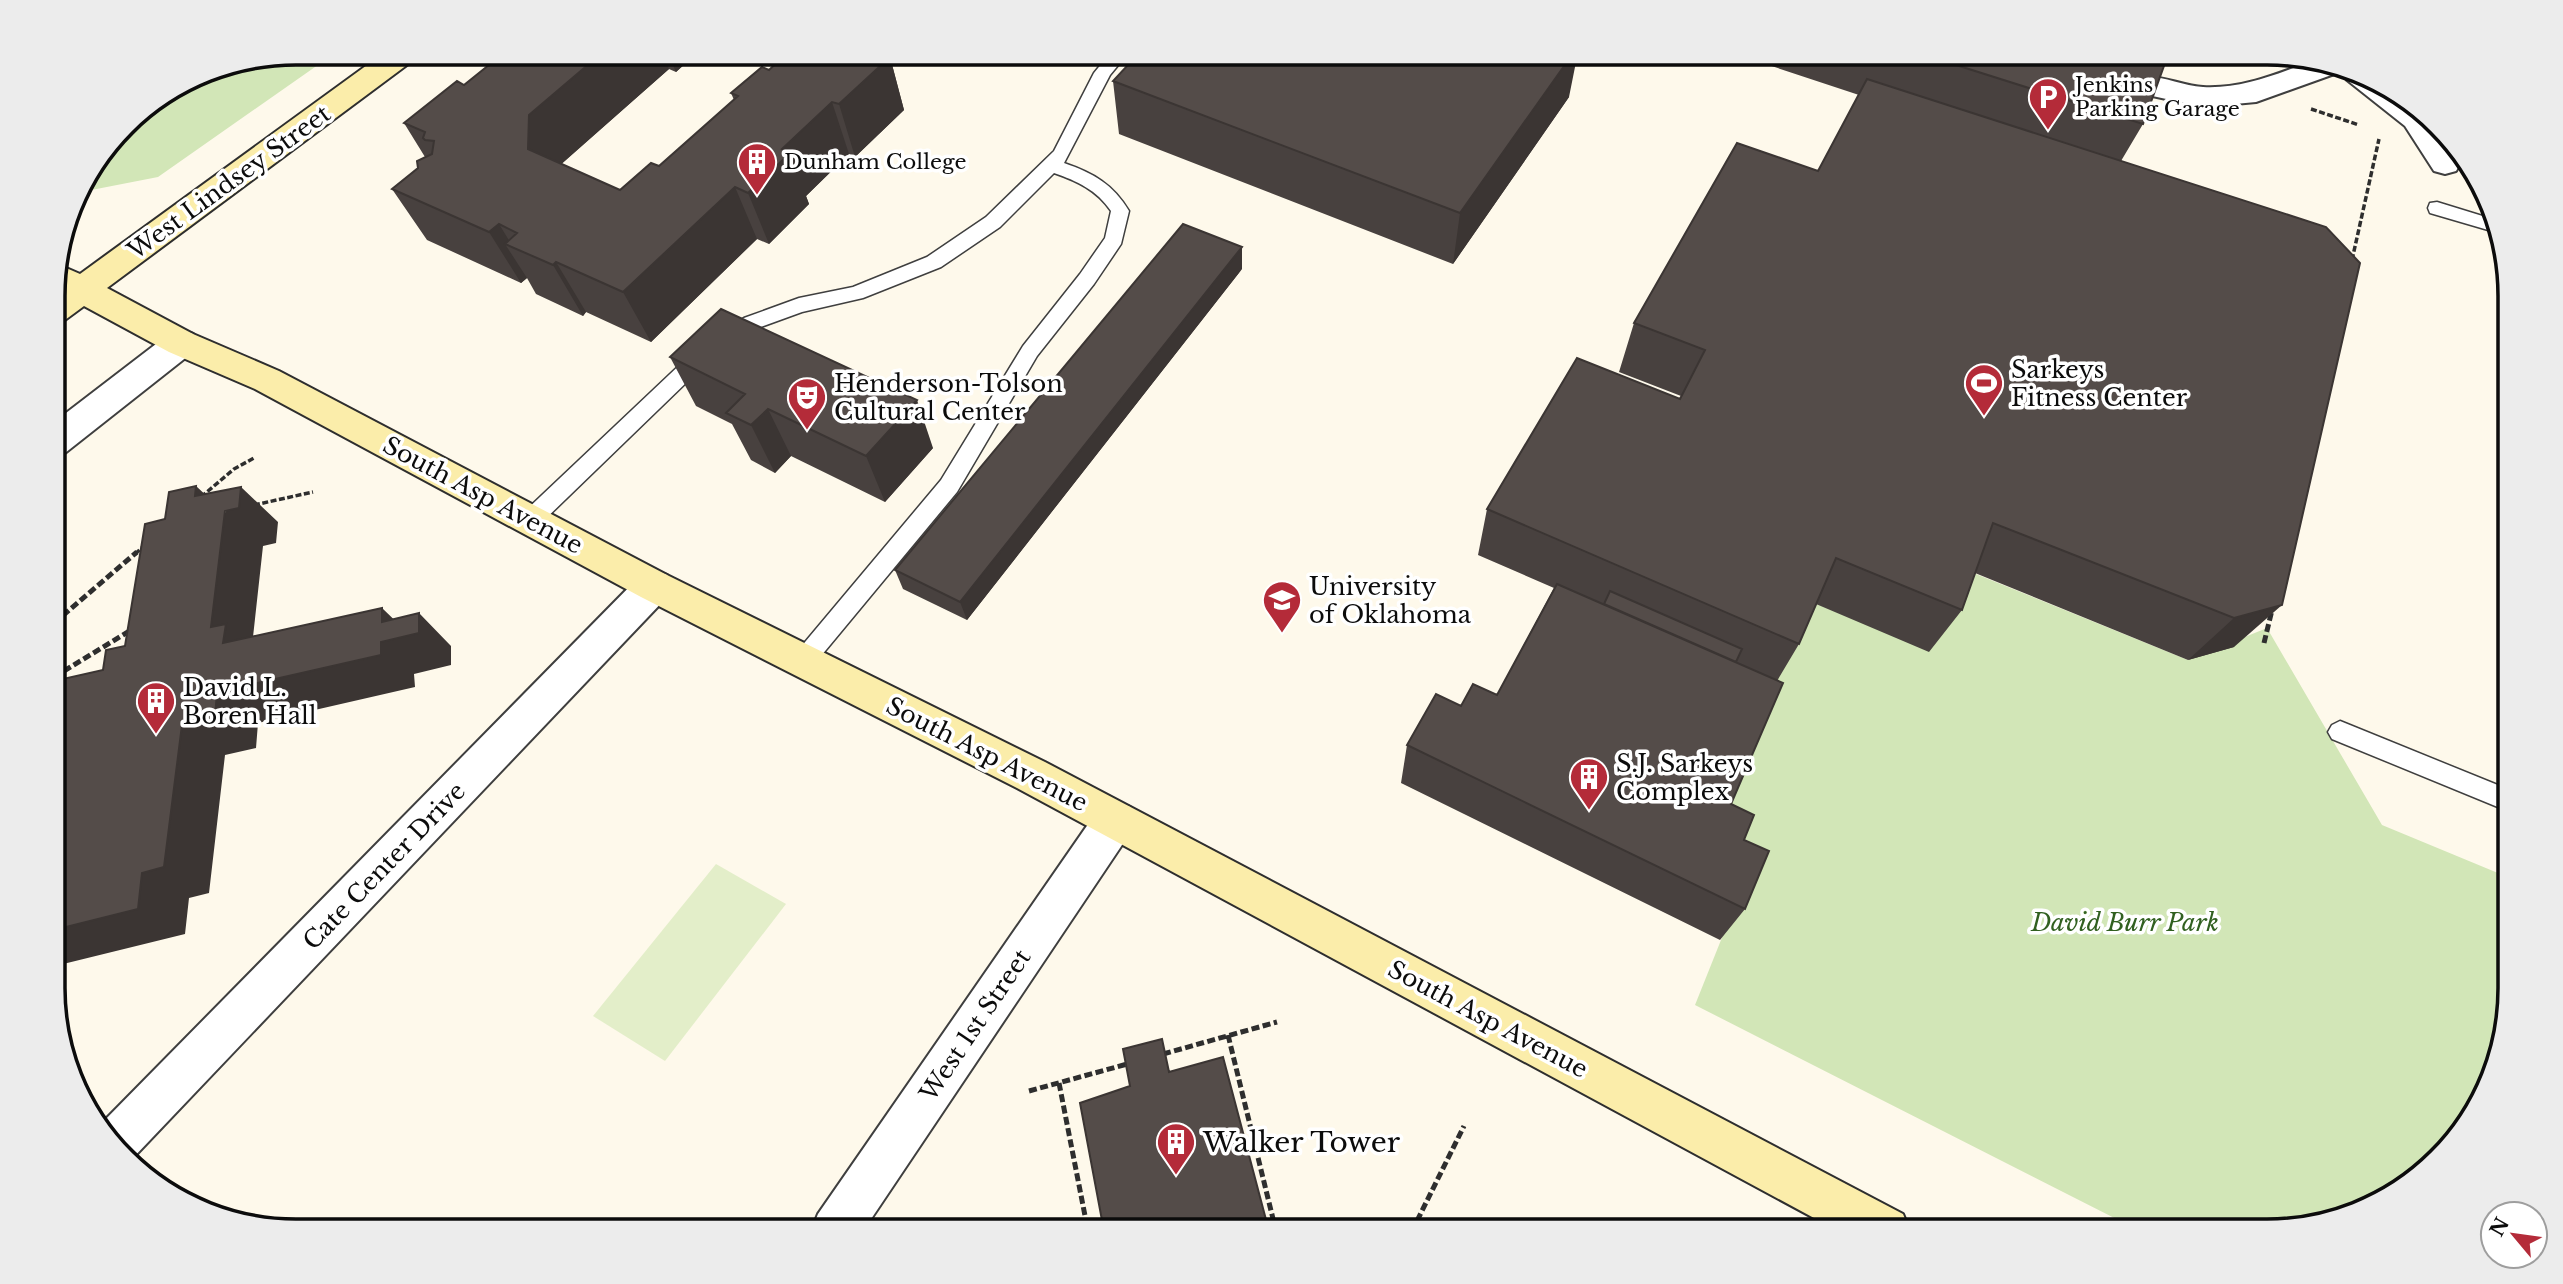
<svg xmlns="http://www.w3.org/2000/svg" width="2563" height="1284" viewBox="0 0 2563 1284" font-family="'Libre Baskerville',serif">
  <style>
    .green { fill: #d2e6b7 }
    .pitch { fill: #e3eec9 }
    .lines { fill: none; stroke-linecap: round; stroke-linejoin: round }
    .lane-casing { stroke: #3f3f3f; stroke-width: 3 }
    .street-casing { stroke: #3f3f3f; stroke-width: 4 }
    .secondary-casing { stroke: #2e2e2e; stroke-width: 4 }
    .path-far1 { stroke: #2e2e2e; stroke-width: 3.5; stroke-dasharray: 6 2.5; stroke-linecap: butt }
    .path { stroke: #2e2e2e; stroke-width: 5; stroke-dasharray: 8 3.5; stroke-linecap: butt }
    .lane { fill: #fff; fill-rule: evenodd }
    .street { fill: #fff; fill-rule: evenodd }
    .secondary { fill: #fbedaa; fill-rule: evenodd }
    .wall { fill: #48413f }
    .shaded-wall { fill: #3b3533 }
    .building { fill: #544c49; stroke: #3b3533; stroke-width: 2 }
    .labels { text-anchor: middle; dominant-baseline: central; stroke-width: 7; stroke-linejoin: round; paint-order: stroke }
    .far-poi-label { font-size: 21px; fill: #0c0c0c; stroke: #fff; text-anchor: start }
    .street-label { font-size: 24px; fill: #0c0c0c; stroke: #fff }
    .poi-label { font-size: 24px; fill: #0c0c0c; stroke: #fff; text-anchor: start }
    .park-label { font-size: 24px; font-style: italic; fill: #316020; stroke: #fff }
    .near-poi-label { font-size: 28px; fill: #0c0c0c; stroke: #fff; text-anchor: start }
    .rim { fill: none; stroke: #0c0c0c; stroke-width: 3.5 }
  </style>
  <rect width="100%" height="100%" fill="#fef9eb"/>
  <path class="green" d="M296,52l39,1 -177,124 -82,16 2,-5 57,-75 68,-42z
    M1961,568l227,92 79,-32 115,197 128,53v111l-24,107 -84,95 -119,40h-143l-445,-226 48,-120 -35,-45 102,-238z"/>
  <path class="pitch" d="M716,864l70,40 -121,157 -72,-45z"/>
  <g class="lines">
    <g class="lane-casing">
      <path id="lane" d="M1111,52h18l-19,23 -46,88c29,10 49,21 65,48l-8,33 -27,40 -57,72 -80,136 -146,176 -8,3 -8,-3 -3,-7 3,-7 146,-174 82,-134 57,-72 25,-36 6,-27c-14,-21 -34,-30 -57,-38l-54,54 -59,40 -78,31 -61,14 -44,16 -38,22 -182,176 -8,3 -8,-3 -3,-6 3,-6 184,-174 38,-22 55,-20 54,-11 74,-30 59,-40 68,-66 40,-78z
        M2437,202l52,16 6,14 -65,-19 -2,-5 2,-5z
        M2340,721l170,69v22l-178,-73 -4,-7 4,-7z"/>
    </g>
    <g class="street-casing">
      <path id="street" d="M2309,62l30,7 -2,4 -81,29 -53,5 -69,-15 -5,-7 5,-7c23,-6 46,8 69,9 37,2 72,-12 106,-25z
        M2344,70l31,7 63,53 22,34 -4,7 -11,3 -11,-3 -29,-45 -58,-46 -5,-7z
        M181,330l12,4 5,9 -5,9 -128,101 -12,4v-34l116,-89z
        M654,570l13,5 6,11 -6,11 -536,563 -28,-24 -4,-10 542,-551z
        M1115,801l15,6 6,13 -6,13 -267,398h-52l7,-17 282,-407z"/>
    </g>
    <g class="secondary-casing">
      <path id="secondary" d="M385,52h34l-4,7 -308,229 86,46 86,37 388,204 378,187 858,452 7,17h-72l-821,-443 -376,-191 -386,-208 -86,-37 -85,-46 -19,14 -12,3v-29l4,-3 -4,-2 4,-25 23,10z"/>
    </g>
    <path class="path-far1" d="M2311,109l48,16
      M2352,260l27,-121
      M201,497l33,-28 20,-11
      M254,505l59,-13
      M135,554l9,-8"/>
    <path class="path" d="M54,623l83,-71
      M2264,643l8,-33
      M54,677l77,-47
      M1228,1035l48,196
      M1163,1054l114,-32
      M1059,1083l29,148
      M1029,1091l102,-28
      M1412,1231l52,-105"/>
    <use href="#lane" class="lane"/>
    <use href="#street" class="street"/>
    <use href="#secondary" class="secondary"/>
  </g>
  <path class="wall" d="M505,52h193l-22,20 -7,-3 -108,95 59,26 39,-24 75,-66 -3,-7 38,-23 121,-13 14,53 -49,47 -6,-3 -43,42 3,8 -40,40 -12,-5 -106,103 -65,-30 -3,4 -47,-22 -9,-16 -6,5 -94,-43 -35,-51 26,-21 7,-11 -21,-34 60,-38z
    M1729,52h440l-26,72 -22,37 205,66 -92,420 -46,13 -213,-87 -13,37 -33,42 -113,-48 -17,40 -22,37 -46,123 13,36 1,69 -25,31 -319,-157 6,-38 54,-39 36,-11 57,-107 -76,-33 9,-46 193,-110 1,-3 -62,-24 15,-49 184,-152 41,-76z
    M1113,81l456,16 -116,167 -334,-130z
    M1242,269l-275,351 -64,-31 -8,-19z
    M670,357l263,91 -48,54 -94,-46 -16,17 -24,-13 -19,-36 -36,-18z"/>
  <path class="shaded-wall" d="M603,52h59l7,17 -112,99 -29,-19 1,-34z
    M667,52h31l-22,20z
    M1574,52h4l-9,45 -116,167 7,-51z
    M890,57l14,53 -49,47 -16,-53z
    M832,102l17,52 -43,42 3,8 -40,40 -21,-51 34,-44z
    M735,187l22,52 -106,103 -28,-50z
    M499,224l14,23 -8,-3 22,34 -6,5 -32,-51z
    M1242,247v22l-275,351 -7,-18z
    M556,262l30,50 -3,4 -30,-51z
    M917,400l16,48 -48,54 -19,-46z
    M768,409l23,47 -16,17 -24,-48z
    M196,486l29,27 16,-26 37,35 -2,21 -13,3 -11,100 -29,-3 -12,-16 -16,-131z
    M2282,605l-48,42 -46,13 46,-42z
    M382,608l28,27 9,-22 32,33v19l-37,9 1,13 -157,36 -2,25 -31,7 -16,138 -20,5 -4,36 -130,32 -1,-36 88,-57 40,-148 35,-33 165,-70z"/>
  <path class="building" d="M505,52h98l-74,63 -1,34 92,41 31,-27 8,3 79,-70 -7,-3 31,-26 7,3 19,-18h90l12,5 -51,47 -7,-2 -50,47 8,4 -42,40 -13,-6 -112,105 -67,-30 -3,3 -48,-21 12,-11 -18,-9 -10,8 -97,-43 26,-21 -1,-7 15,-7 2,-13 -9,-1 -2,-2 2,-6 -21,-9 53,-42 7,4z
    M1140,52h434l-114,161 -347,-132z
    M1915,52h254l-26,72z
    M1867,79l459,148 34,36 -78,342 -48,13 -241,-95 -31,87 -126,-52 -37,86 -312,-135 90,-151 103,41 25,-49 -71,-27 103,-180 81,28z
    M1183,224l59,23 -282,355 -65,-32z
    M721,309l196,91 -51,56 -98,-47 -17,16 -25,-12 19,-19 -75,-37z
    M196,486l-1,10 46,-9 -2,21 -14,3 -14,116 15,-3 -3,19 159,-35v14l37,-9v20l-38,9v13l-164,37 -2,26 -33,7 -18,142 -22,6 -4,36 -84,21v-249l49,-11 3,-20 19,-4 20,-122 20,-5 4,-27z
    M1557,584l226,99 -52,121 23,11 -10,25 25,11 -24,58 -338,-164 29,-51 25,12 12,-22 24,11z
    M1610,591l132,58 -6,13 -132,-58z
    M1162,1039l7,33 54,-15 46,174h-165l-24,-128 50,-17 -7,-37z"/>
  <defs>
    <g id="parking-pin" transform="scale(2.0125)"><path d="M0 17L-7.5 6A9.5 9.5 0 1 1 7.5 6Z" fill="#b42b39" stroke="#fff"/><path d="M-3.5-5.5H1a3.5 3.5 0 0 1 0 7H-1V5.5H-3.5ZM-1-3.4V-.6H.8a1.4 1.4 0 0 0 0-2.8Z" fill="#fff"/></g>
    <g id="building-pin" transform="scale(2.0125)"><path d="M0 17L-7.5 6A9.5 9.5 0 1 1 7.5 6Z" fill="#b42b39" stroke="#fff"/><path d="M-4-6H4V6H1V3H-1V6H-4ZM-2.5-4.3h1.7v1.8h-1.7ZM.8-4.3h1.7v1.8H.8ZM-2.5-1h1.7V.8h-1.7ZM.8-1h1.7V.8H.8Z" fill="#fff"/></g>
    <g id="stadium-pin" transform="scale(2.0125)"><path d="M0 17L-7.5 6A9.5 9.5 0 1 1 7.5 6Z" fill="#b42b39" stroke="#fff"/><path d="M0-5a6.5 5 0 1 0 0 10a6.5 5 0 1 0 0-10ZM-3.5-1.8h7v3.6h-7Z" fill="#fff"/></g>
    <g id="theatre-pin" transform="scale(2.0125)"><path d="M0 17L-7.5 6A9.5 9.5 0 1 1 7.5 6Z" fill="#b42b39" stroke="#fff"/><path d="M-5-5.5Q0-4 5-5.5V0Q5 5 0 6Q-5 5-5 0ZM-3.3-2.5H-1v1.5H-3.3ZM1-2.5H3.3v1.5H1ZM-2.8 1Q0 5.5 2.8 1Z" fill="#fff"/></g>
    <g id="university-pin" transform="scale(2.0125)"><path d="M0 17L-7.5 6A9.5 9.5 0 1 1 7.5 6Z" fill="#b42b39" stroke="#fff"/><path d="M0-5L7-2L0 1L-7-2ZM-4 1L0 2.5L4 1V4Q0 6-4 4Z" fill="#fff"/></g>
  </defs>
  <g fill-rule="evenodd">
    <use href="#parking-pin" x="2048" y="97"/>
    <use href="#building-pin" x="757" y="162"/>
    <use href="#stadium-pin" x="1984" y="383"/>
    <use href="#theatre-pin" x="807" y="397"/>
    <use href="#university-pin" x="1282" y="600"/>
    <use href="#building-pin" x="156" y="701"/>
    <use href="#building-pin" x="1589" y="777"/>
    <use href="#building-pin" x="1176" y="1142"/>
  </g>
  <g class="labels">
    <g class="far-poi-label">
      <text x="2075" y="85">Jenkins<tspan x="2075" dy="24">Parking Garage</tspan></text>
      <text x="784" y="162">Dunham College</text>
    </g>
    <g class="street-label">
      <text transform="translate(229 182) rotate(-36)">West Lindsey Street</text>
      <text transform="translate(483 495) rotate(28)">South Asp Avenue</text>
      <text transform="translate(987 754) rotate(27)">South Asp Avenue</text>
      <text transform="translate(384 866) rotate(-46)">Cate Center Drive</text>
      <text transform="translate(1488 1019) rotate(28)">South Asp Avenue</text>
      <text transform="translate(975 1025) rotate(-56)">West 1st Street</text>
    </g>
    <g class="poi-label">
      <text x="2011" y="369">Sarkeys<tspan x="2011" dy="28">Fitness Center</tspan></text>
      <text x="834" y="383">Henderson-Tolson<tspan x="834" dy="28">Cultural Center</tspan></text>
      <text x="1309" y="586">University<tspan x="1309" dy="28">of Oklahoma</tspan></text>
      <text x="183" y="687">David L.<tspan x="183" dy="28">Boren Hall</tspan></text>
      <text x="1616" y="763">S.J. Sarkeys<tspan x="1616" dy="28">Complex</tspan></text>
    </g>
    <g class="park-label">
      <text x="2125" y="922">David Burr Park</text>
    </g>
    <g class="near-poi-label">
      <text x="1203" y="1142">Walker Tower</text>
    </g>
  </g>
  <path d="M0 0H2563V1284H0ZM296 65H2267A231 231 0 0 1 2498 296V988A231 231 0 0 1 2267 1219H296A231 231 0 0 1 65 988V296A231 231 0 0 1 296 65Z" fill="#ececec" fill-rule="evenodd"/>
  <path class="rim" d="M296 65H2267A231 231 0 0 1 2498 296V988A231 231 0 0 1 2267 1219H296A231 231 0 0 1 65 988V296A231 231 0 0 1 296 65Z"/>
  <g transform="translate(2514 1235) rotate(299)"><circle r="33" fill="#ffffff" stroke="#9e9e9e" stroke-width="2"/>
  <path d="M0-5L12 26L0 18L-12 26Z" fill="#b42b39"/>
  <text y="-10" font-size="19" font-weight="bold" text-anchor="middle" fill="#0c0c0c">N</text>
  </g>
</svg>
